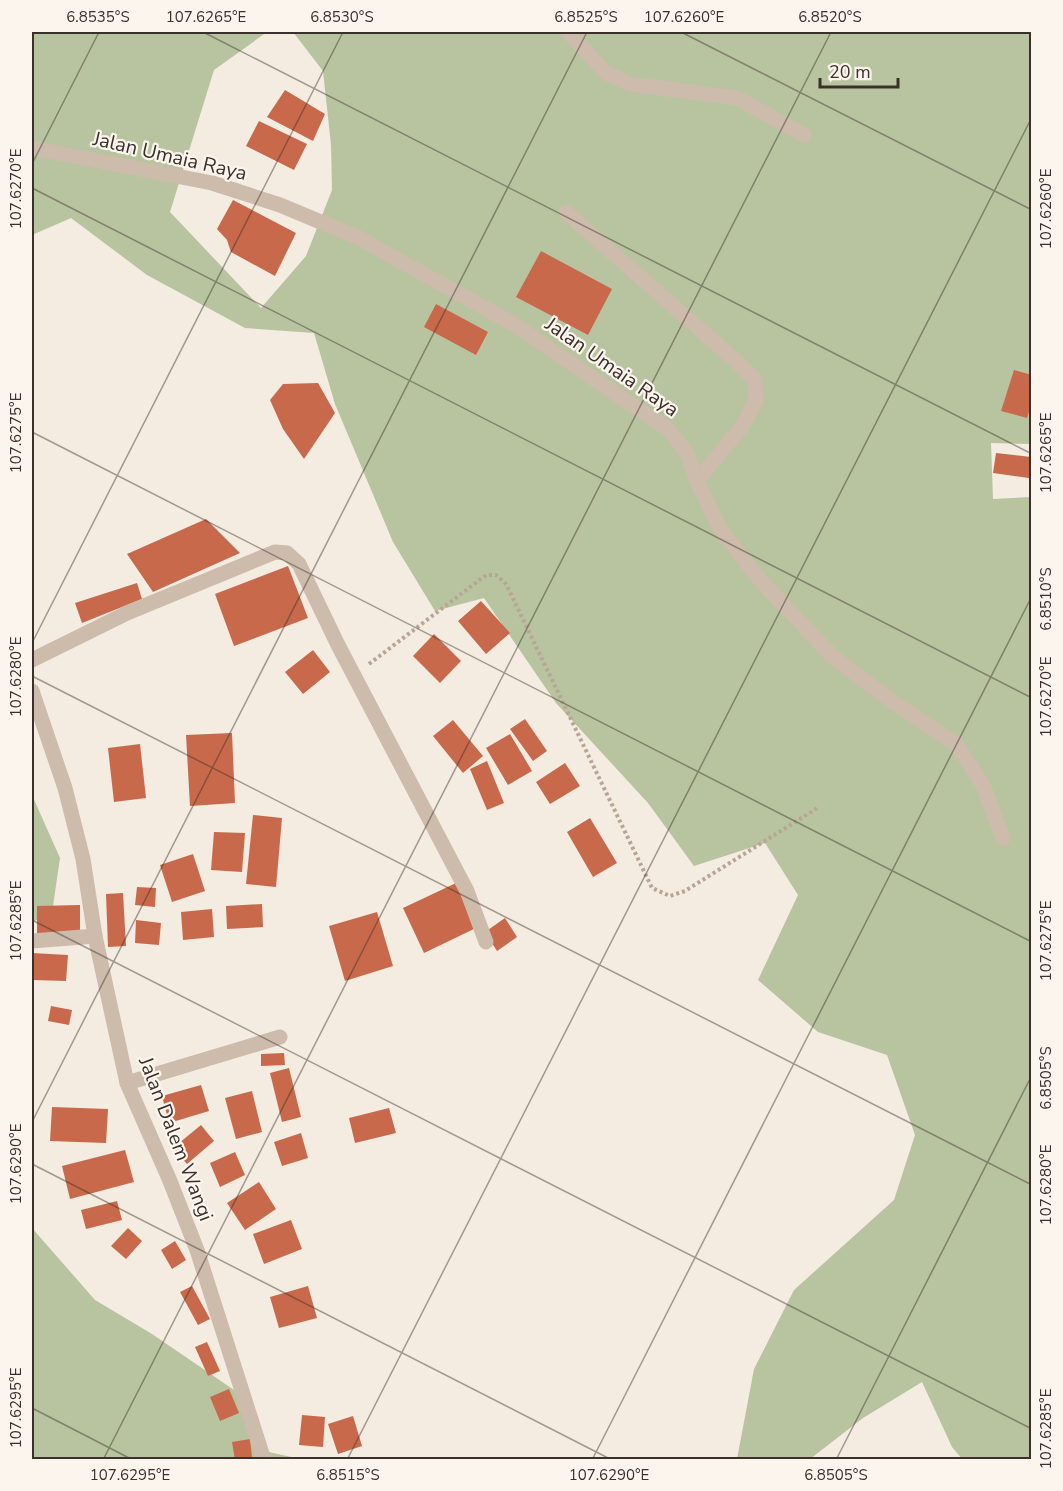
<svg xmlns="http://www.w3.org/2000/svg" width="1063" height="1491" viewBox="0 0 1063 1491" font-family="'Nunito Sans',sans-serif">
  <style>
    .green { fill: #b8c4a0 }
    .building { fill: #c8694b }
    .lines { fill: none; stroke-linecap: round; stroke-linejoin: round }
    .path { stroke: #b9a596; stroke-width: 4; stroke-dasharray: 3 3; stroke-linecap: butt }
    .service { stroke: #cdbbac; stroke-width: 15 }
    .minor { stroke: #cdbbac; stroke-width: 15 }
    .tertiary { stroke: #cdbbac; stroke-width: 15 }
    .ticks { fill: none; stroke: #3b302b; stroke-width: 1.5; stroke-opacity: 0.45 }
    .labels { text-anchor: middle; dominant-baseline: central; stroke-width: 4.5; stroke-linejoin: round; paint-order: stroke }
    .street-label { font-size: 20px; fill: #3b302b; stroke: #fbf5ee }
    .neatline { fill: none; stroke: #3b302b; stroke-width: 2 }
    .ticks-label { font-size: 15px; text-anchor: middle; fill: #3b302b }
  </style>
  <rect width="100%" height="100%" fill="#f4ebe1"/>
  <path class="green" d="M32,32h235l-53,38 -44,142 91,96 45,-52 26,-66 -1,-45 -8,-74 -30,-39h738v412l-40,-1 2,56 39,-2 -1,962h-69l-10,-12 -30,-65 -59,36 -53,41h-73l17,-90 40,-79 100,-90 21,-65 -28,-80 -69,-23 -60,-52 40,-85 -33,-52 -71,23 -46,-63 -92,-100 -72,-105 -49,13 -42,-69 -58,-138 -21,-71 -69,-5 -98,-53 -76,-57 -39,17z
    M32,795l28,63 -8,55 -20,9z
    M32,1228l63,72 57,34 85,58 32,60 31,7h-268z"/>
  <path class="building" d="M285,90l40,24 -12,27 -46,-24z
    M259,121l48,23 -13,26 -48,-24z
    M233,200l63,33 -21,43 -44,-24 -4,-12 -10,-11z
    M541,251l71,38 -24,46 -72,-38z
    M436,304l52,28 -12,23 -52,-28z
    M1014,370l18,5v28l-5,15 -26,-7z
    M318,383l17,30 -31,46 -21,-30 -13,-29 13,-16z
    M996,453l35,4 -2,21 -36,-5z
    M206,519l34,34 -87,39 -26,-38z
    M288,566l20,52 -74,28 -19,-52z
    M137,583l5,16 -60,24 -7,-20z
    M481,601l29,32 -24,21 -28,-33z
    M434,634l27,27 -21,22 -27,-27z
    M313,650l17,22 -27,22 -18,-22z
    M525,719l22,32 -14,10 -23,-32z
    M453,720l30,36 -20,17 -30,-37z
    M232,733l3,70 -45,3 -4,-71z
    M510,734l22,37 -24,14 -22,-37z
    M140,744l6,54 -32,4 -6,-54z
    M487,761l17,42 -17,7 -17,-41z
    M565,763l15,23 -30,18 -14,-22z
    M253,815l29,3 -6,69 -30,-3z
    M590,818l27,45 -24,14 -26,-45z
    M214,832l31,1 -3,39 -31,-2z
    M193,854l12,37 -33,11 -12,-37z
    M456,883l20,45 -52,25 -21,-45z
    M137,887l19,1 -1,19 -20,-2z
    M123,893l3,53 -18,1 -2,-53z
    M262,904l1,23 -36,2 -1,-23z
    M80,905v28l-43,1v-28z
    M212,909l2,28 -31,3 -2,-28z
    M377,912l16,54 -48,15 -16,-55z
    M505,918l12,19 -20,14 -12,-19z
    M136,920l25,3 -2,22 -24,-2z
    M32,953l36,2 -2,26 -34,-1z
    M51,1006l21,4 -3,15 -21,-4z
    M284,1053l1,12 -24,1v-12z
    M289,1068l12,49 -19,5 -12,-49z
    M201,1085l8,26 -40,12 -7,-27z
    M252,1091l10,41 -26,7 -11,-41z
    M52,1107l56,2 -2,34 -56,-2z
    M389,1108l7,25 -41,10 -6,-25z
    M201,1125l13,16 -27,23 -14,-16z
    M301,1133l7,25 -26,8 -8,-24z
    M125,1150l9,32 -64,17 -8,-33z
    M235,1152l10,23 -25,12 -10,-24z
    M259,1182l17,27 -31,21 -18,-27z
    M117,1201l5,19 -36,9 -5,-19z
    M291,1220l11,29 -38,15 -11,-30z
    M128,1228l14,13 -16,18 -15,-13z
    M175,1241l11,19 -14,9 -11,-19z
    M192,1286l18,33 -12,6 -18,-33z
    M308,1286l9,32 -38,10 -9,-31z
    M207,1342l13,29 -12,5 -13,-29z
    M229,1389l10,24 -19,8 -10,-24z
    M302,1415l23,2 -2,30 -24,-2z
    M353,1416l9,30 -24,8 -10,-30z
    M250,1439l2,18 -17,3 -3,-18z"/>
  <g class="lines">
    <path class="path" d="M369,664l117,-89h10l10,9 146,304 18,8 15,-5 134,-84"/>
    <path class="service" d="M566,212l170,149 19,19 1,20 -13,25 -46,56"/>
    <path class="minor" d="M568,32l38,41 24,11 107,14 67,37
      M32,148l180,35 68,22 79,33 156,87 154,105 18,23 10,28 23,48 40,51 74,78 59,44 63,42 27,41 20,53
      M32,660l95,-47 148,-61 12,1 12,11 39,81 129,246 19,51
      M32,941l63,-5
      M127,1083l153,-46"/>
    <path class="tertiary" d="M32,691l33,97 18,71 12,77 32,147 43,98 27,69 67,210"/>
  </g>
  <path class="ticks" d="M203,32l829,422M681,32l351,178M32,164l67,-132M32,188l1000,510M32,432l1000,510M32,643l311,-611M32,676l1000,509M32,920l1000,509M32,1122l555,-1090M32,1164l580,296M32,1408l101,52M103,1460l728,-1428M347,1460l685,-1343M592,1460l440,-864M836,1460l196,-385"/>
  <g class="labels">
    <g class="street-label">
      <text transform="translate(170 156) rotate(13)">Jalan Umaia Raya</text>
      <text transform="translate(612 367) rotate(35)">Jalan Umaia Raya</text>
      <text transform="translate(176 1139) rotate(69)">Jalan Dalem Wangi</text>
    </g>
  </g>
  <rect width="1063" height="1491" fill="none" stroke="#fbf5ee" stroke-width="66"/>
  <path d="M820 78v9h78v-9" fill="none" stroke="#3b302b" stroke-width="3"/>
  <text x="829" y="78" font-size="18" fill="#3b302b" stroke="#fbf5ee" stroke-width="4.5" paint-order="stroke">20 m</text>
  <rect x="33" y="33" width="997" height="1425" class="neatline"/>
  <g class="ticks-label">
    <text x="98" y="22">6.8535°S</text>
    <text x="206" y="22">107.6265°E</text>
    <text x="342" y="22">6.8530°S</text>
    <text x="586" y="22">6.8525°S</text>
    <text x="684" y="22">107.6260°E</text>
    <text x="830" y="22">6.8520°S</text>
    <text transform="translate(16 189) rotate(-90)" y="5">107.6270°E</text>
    <text transform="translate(1046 209) rotate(-90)" y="5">107.6260°E</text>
    <text transform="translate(16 433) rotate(-90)" y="5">107.6275°E</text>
    <text transform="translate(1046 453) rotate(-90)" y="5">107.6265°E</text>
    <text transform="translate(1046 599) rotate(-90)" y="5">6.8510°S</text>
    <text transform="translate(16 677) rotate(-90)" y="5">107.6280°E</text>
    <text transform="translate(1046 697) rotate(-90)" y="5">107.6270°E</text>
    <text transform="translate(16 921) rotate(-90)" y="5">107.6285°E</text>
    <text transform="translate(1046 941) rotate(-90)" y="5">107.6275°E</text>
    <text transform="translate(1046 1078) rotate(-90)" y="5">6.8505°S</text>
    <text transform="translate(16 1164) rotate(-90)" y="5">107.6290°E</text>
    <text transform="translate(1046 1185) rotate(-90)" y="5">107.6280°E</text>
    <text transform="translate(16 1408) rotate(-90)" y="5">107.6295°E</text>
    <text transform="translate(1046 1429) rotate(-90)" y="5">107.6285°E</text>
    <text x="130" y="1480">107.6295°E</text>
    <text x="348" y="1480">6.8515°S</text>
    <text x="609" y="1480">107.6290°E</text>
    <text x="836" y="1480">6.8505°S</text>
  </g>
</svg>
